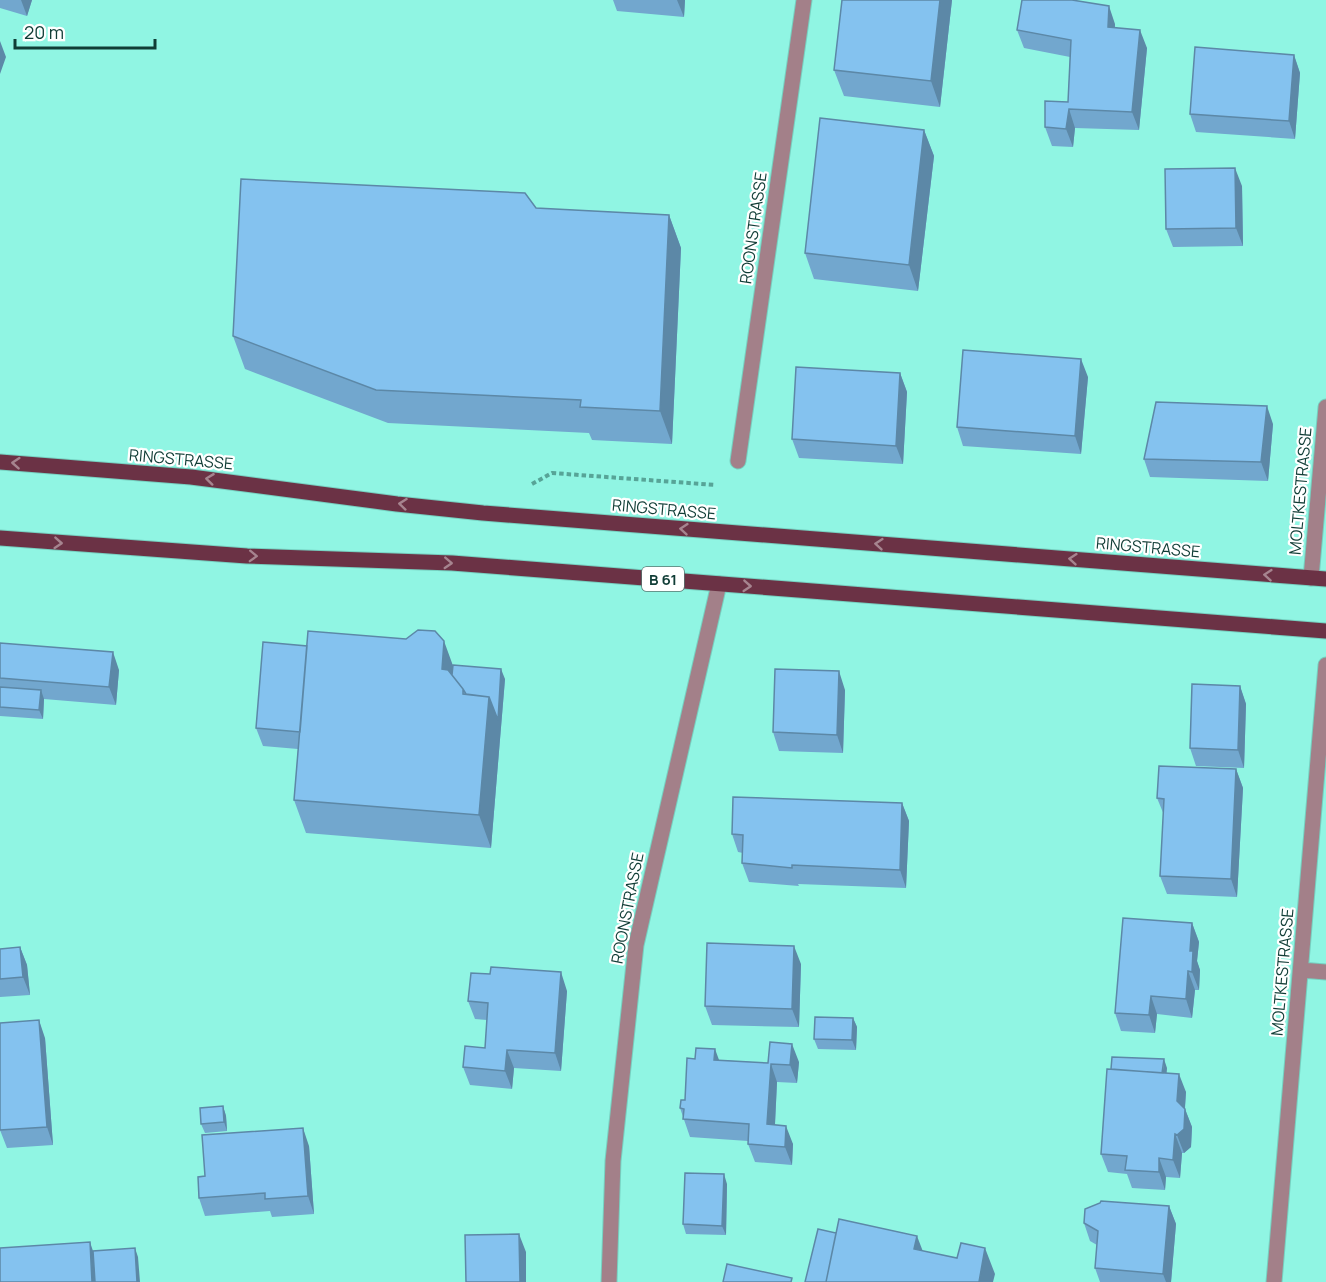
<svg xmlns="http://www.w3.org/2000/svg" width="1326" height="1282" viewBox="0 0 1326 1282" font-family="Manrope,sans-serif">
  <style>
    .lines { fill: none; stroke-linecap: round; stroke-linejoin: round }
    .minor-casing { stroke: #76d0c0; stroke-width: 17 }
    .major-casing { stroke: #76d0c0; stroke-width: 17 }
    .path { stroke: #57a497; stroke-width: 4; stroke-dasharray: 4.5 3; stroke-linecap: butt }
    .minor { stroke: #a38089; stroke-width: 15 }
    .major { stroke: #6b3245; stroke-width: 15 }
    .wall { fill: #72a7ce }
    .shaded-wall { fill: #5c88a7 }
    .building { fill: #84c2ef; stroke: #5c88a7; stroke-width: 1.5 }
    .oneway { stroke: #a6848f }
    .labels { text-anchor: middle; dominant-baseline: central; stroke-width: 4.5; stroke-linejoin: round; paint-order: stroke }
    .shield { fill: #fff; stroke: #587772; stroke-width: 1.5 }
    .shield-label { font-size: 15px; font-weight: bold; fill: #103d36 }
    .street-label { font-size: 16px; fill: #103d36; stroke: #fff }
  </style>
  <rect width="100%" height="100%" fill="#90f5e3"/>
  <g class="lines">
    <g class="minor-casing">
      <path id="minor" d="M738,461l66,-461
        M1311,578l15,-171
        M1301,970l25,2
        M609,1282l4,-121 23,-216 83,-361
        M1274,1282l52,-617"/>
    </g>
    <g class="major-casing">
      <path id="major" d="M0,462l191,15 206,27 86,9 843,66
        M0,538l247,18 205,7 874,68"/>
    </g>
    <path class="path" d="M532,484l20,-11 164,12"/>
    <use href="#minor" class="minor"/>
    <use href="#major" class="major"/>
  </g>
  <path class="wall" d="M0,0h32l-5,16 -27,-8z
    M613,0h72l-1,17 -67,-6z
    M842,0h110l-12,107 -96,-11 -10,-26z
    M1115,24v4l32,20 -8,82 -64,-2 -2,19 -21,-1 -7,-19 23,-25 2,-45 -46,-9 -7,-18z
    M1294,55l6,18 -5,66 -99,-7 -6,-18z
    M924,130l10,26 -16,135 -104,-12 -9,-26z
    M1242,186l1,60 -70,1 -7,-18z
    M536,208l133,7 12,33 -9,196 -80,-4 -3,-7 -201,-10 -143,-54 -12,-33z
    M900,373l7,19 -4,72 -104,-6 -7,-19z
    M1088,377l-7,77 -118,-8 -6,-19z
    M1273,424l-5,57 -118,-4 -6,-18z
    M0,643l119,27 -3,35 -72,-6 -1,20 -43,-3z
    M307,646l146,19 52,14 -14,169 -185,-15 -12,-33 4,-51 -35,-3 -7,-18z
    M1240,686l6,18 -2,64 -48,-2 -6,-18z
    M845,690l-2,63 -64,-2 -6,-19z
    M1236,769l7,19 -6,109 -70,-3 -7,-18 4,-61 -7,-17z
    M902,803l7,18 -3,67 -108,-4 1,2 -50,-4 -7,-19 1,-10 -5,-1 -6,-18z
    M1192,923l7,19 -2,19 3,9 -1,20h-4l-3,28 -35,-4 -2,19 -34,-2 -6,-18z
    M20,947l7,18 3,30 -30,2v-48z
    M801,964l-2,63 -87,-2 -7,-19z
    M567,991l-6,80 -47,-3 -2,21 -42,-4 -7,-18 22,-19 2,-28 -12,-1 -7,-18z
    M853,1018l4,9 -1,23 -38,-1 -4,-10z
    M45,1038l8,107 -46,3 -7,-18z
    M719,1060l49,3 31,-1 -2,21 -20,-1 -2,43 18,19 -1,21 -37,-3 -7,-18v-3l-58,-4 -10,-29 5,-8z
    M1167,1068l-1,5 20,19 -1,17 7,18 -1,20 -7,6h-2l-2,25 -14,-1 -1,13 -33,-2 -5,-14 -19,-2 -7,-18z
    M223,1106l3,10 1,15 -22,2 -4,-9z
    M309,1146l5,68 -42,3 -2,-6 -65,5 -6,-18 6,-22z
    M727,1184l-1,51 -40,-1 -3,-10z
    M1169,1206l7,18 -5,58h-71l-5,-14 2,-23 -7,-4 -6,-18z"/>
  <path class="shaded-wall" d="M21,0h11l-5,16z
    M677,0h8l-1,17z
    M940,0h12l-12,107 -9,-26z
    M1109,6l6,18 -1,21 -6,-18z
    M1140,30l7,18 -8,82 -7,-18z
    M0,41l6,16 -6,17z
    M1294,55l6,18 -5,66 -6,-18z
    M1069,109l6,19 -2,19 -7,-18z
    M924,130l10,26 -16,135 -9,-26z
    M1235,168l7,18 1,60 -7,-18z
    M669,215l12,33 -9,196 -12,-33z
    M1081,359l7,18 -7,77 -6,-18z
    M900,373l7,19 -4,72 -7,-18z
    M1267,406l6,18 -5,57 -7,-19z
    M444,641l12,33 -1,19 -13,-24z
    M113,652l6,18 -3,35 -7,-18z
    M501,669l4,10 -14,169 -12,-33 10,-118z
    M839,671l6,19 -2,63 -6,-18z
    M1240,686l6,18 -2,64 -6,-18z
    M41,690l3,9 -1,20 -4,-9z
    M1236,769l7,19 -6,109 -6,-18z
    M902,803l7,18 -3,67 -6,-18z
    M1192,923l7,19 -2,19 3,9 -1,20 -7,-18 -2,-21z
    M794,946l7,18 -2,63 -7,-18z
    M20,947l7,18 3,30 -7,-18z
    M1188,971l7,19 -3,28 -6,-19z
    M561,972l6,19 -6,80 -6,-18z
    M1151,996l6,18 -2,19 -6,-18z
    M853,1018l4,9 -1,23 -4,-10z
    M39,1020l6,18 8,107 -6,-18z
    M792,1044l7,18 -2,21 -7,-18z
    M715,1049l7,19 -8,-8z
    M507,1050l7,18 -2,21 -7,-18z
    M1164,1059l3,9 -2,23 -3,-10z
    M771,1064l6,18 -3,61 -7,-19z
    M1179,1074l7,18 -2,27 -7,-18z
    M223,1106l3,10 1,15 -3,-9z
    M1185,1109l7,18 -1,20 -7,6 -7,-18z
    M786,1126l7,18 -1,21 -7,-18z
    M303,1128l6,18 5,68 -6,-18z
    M1175,1134l7,19 -2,25 -7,-18z
    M1159,1158l7,19 -1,13 -6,-18z
    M724,1174l3,10 -1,51 -4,-9z
    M1169,1206l7,18 -5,58h-5l-3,-8z
    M519,1234l7,18v30h-6z
    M917,1236l10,26 -13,-13z
    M90,1242l6,18 2,22h-6z
    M135,1248l3,9 2,25h-3z
    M985,1248l10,26 -2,8h-14z"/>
  <path class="building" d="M842,0h98l-9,81 -97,-11z
    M1022,0h50l37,6 -1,21 32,3 -8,82 -63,-3 -3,20 -21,-2v-26l23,1 3,-62 -54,-10z
    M1195,47l99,8 -5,66 -99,-7z
    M820,118l104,12 -15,135 -104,-12z
    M1235,168l1,60 -70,1 -1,-60z
    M241,179l284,14 11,15 133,7 -9,196 -80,-4 1,-7 -205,-10 -143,-54z
    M963,350l118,9 -6,77 -118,-9z
    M796,367l104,6 -4,73 -104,-7z
    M1156,402l111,4 -6,56 -117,-3z
    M418,630l17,1 9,10 -2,28 6,1 15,19v5l26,3 -10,118 -185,-15 14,-169 98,8z
    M263,642l44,4 -7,86 -44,-4z
    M0,643l113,9 -4,35 -109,-9z
    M453,665l48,4 -3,51 -9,-23 -23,-3 -3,-5 -11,-14z
    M775,669l64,2 -2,64 -64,-3z
    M1192,684l48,2 -2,64 -48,-2z
    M0,687l41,3 -2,20 -39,-3z
    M1159,766l77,3 -5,110 -71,-3 4,-77 -7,-1z
    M733,797l169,6 -2,67 -108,-5v3l-50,-5 1,-28 -11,-1z
    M1123,918l69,5 -2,28h3l-1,21 -4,-1 -2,28 -35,-3 -2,19 -34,-2z
    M707,943l87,3 -2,63 -87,-3z
    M20,947l3,30 -23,2v-30z
    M491,967l70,5 -6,81 -48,-3 -2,21 -42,-4 2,-21 20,2 3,-45 -20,-2 3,-28 19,1z
    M815,1017l38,1 -1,22 -38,-1z
    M39,1020l8,107 -47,3v-107z
    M770,1042l22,2 -2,21 -19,-1 -4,60 19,2 -1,21 -37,-3 1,-20 -66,-5 1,-10 -4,-1 1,-8h4l2,-42 8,1 1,-11 19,1 -1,11 54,3z
    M1112,1057l52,2 -2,14 -51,-4z
    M1107,1069l72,5 -2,27 8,8 -1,20 -7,6 -2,-1 -2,26 -14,-2v14l-34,-2 2,-14 -26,-2z
    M223,1106l1,16 -23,2 -1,-16z
    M303,1128l5,68 -43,3v-6l-66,5 -1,-21 7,-1 -3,-41z
    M685,1173l39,1 -2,52 -39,-2z
    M1101,1201l68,5 -6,68 -68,-6 3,-37 -14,-8 1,-14 15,-6z
    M839,1219l78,17 -3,13 43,9 4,-15 24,5 -6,34h-153z
    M818,1229l18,4 -10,49h-21z
    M519,1234l1,48h-54l-1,-47z
    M90,1242l2,40h-92v-34z
    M135,1248l2,34h-42l-2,-31z
    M727,1264l65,14 -1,4h-68z"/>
  <defs><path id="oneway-chevron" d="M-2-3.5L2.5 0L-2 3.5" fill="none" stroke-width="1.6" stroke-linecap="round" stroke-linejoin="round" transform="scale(1.5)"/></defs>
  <g class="oneway">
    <use href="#oneway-chevron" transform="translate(16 463) rotate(-176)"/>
    <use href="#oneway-chevron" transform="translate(210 479) rotate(-173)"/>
    <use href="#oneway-chevron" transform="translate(403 504) rotate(-174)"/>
    <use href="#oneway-chevron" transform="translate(684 529) rotate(-175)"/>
    <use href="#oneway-chevron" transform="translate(58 543) rotate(4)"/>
    <use href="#oneway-chevron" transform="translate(879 544) rotate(-175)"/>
    <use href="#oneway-chevron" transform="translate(253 556) rotate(2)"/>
    <use href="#oneway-chevron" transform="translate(1073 559) rotate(-175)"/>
    <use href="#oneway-chevron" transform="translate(448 563) rotate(3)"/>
    <use href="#oneway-chevron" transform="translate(1268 575) rotate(-175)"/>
    <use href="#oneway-chevron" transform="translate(747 586) rotate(4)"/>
  </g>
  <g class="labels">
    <rect class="shield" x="642" y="567" width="42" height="24" rx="4.5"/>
    <g class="shield-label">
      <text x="663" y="579">B 61</text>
    </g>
    <g class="street-label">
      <text transform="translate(753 228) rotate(-82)">ROONSTRASSE</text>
      <text transform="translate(181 459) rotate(5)">RINGSTRASSE</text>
      <text transform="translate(1300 491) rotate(-85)">MOLTKESTRASSE</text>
      <text transform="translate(664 509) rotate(5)">RINGSTRASSE</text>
      <text transform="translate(1148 547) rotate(5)">RINGSTRASSE</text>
      <text transform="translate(627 908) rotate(-79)">ROONSTRASSE</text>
      <text transform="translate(1282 972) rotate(-85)">MOLTKESTRASSE</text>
    </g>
  </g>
  <path d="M15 39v9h140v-9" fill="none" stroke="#103d36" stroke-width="3"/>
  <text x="24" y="39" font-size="18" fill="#103d36" stroke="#ffffff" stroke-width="4.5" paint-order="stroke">20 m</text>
</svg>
